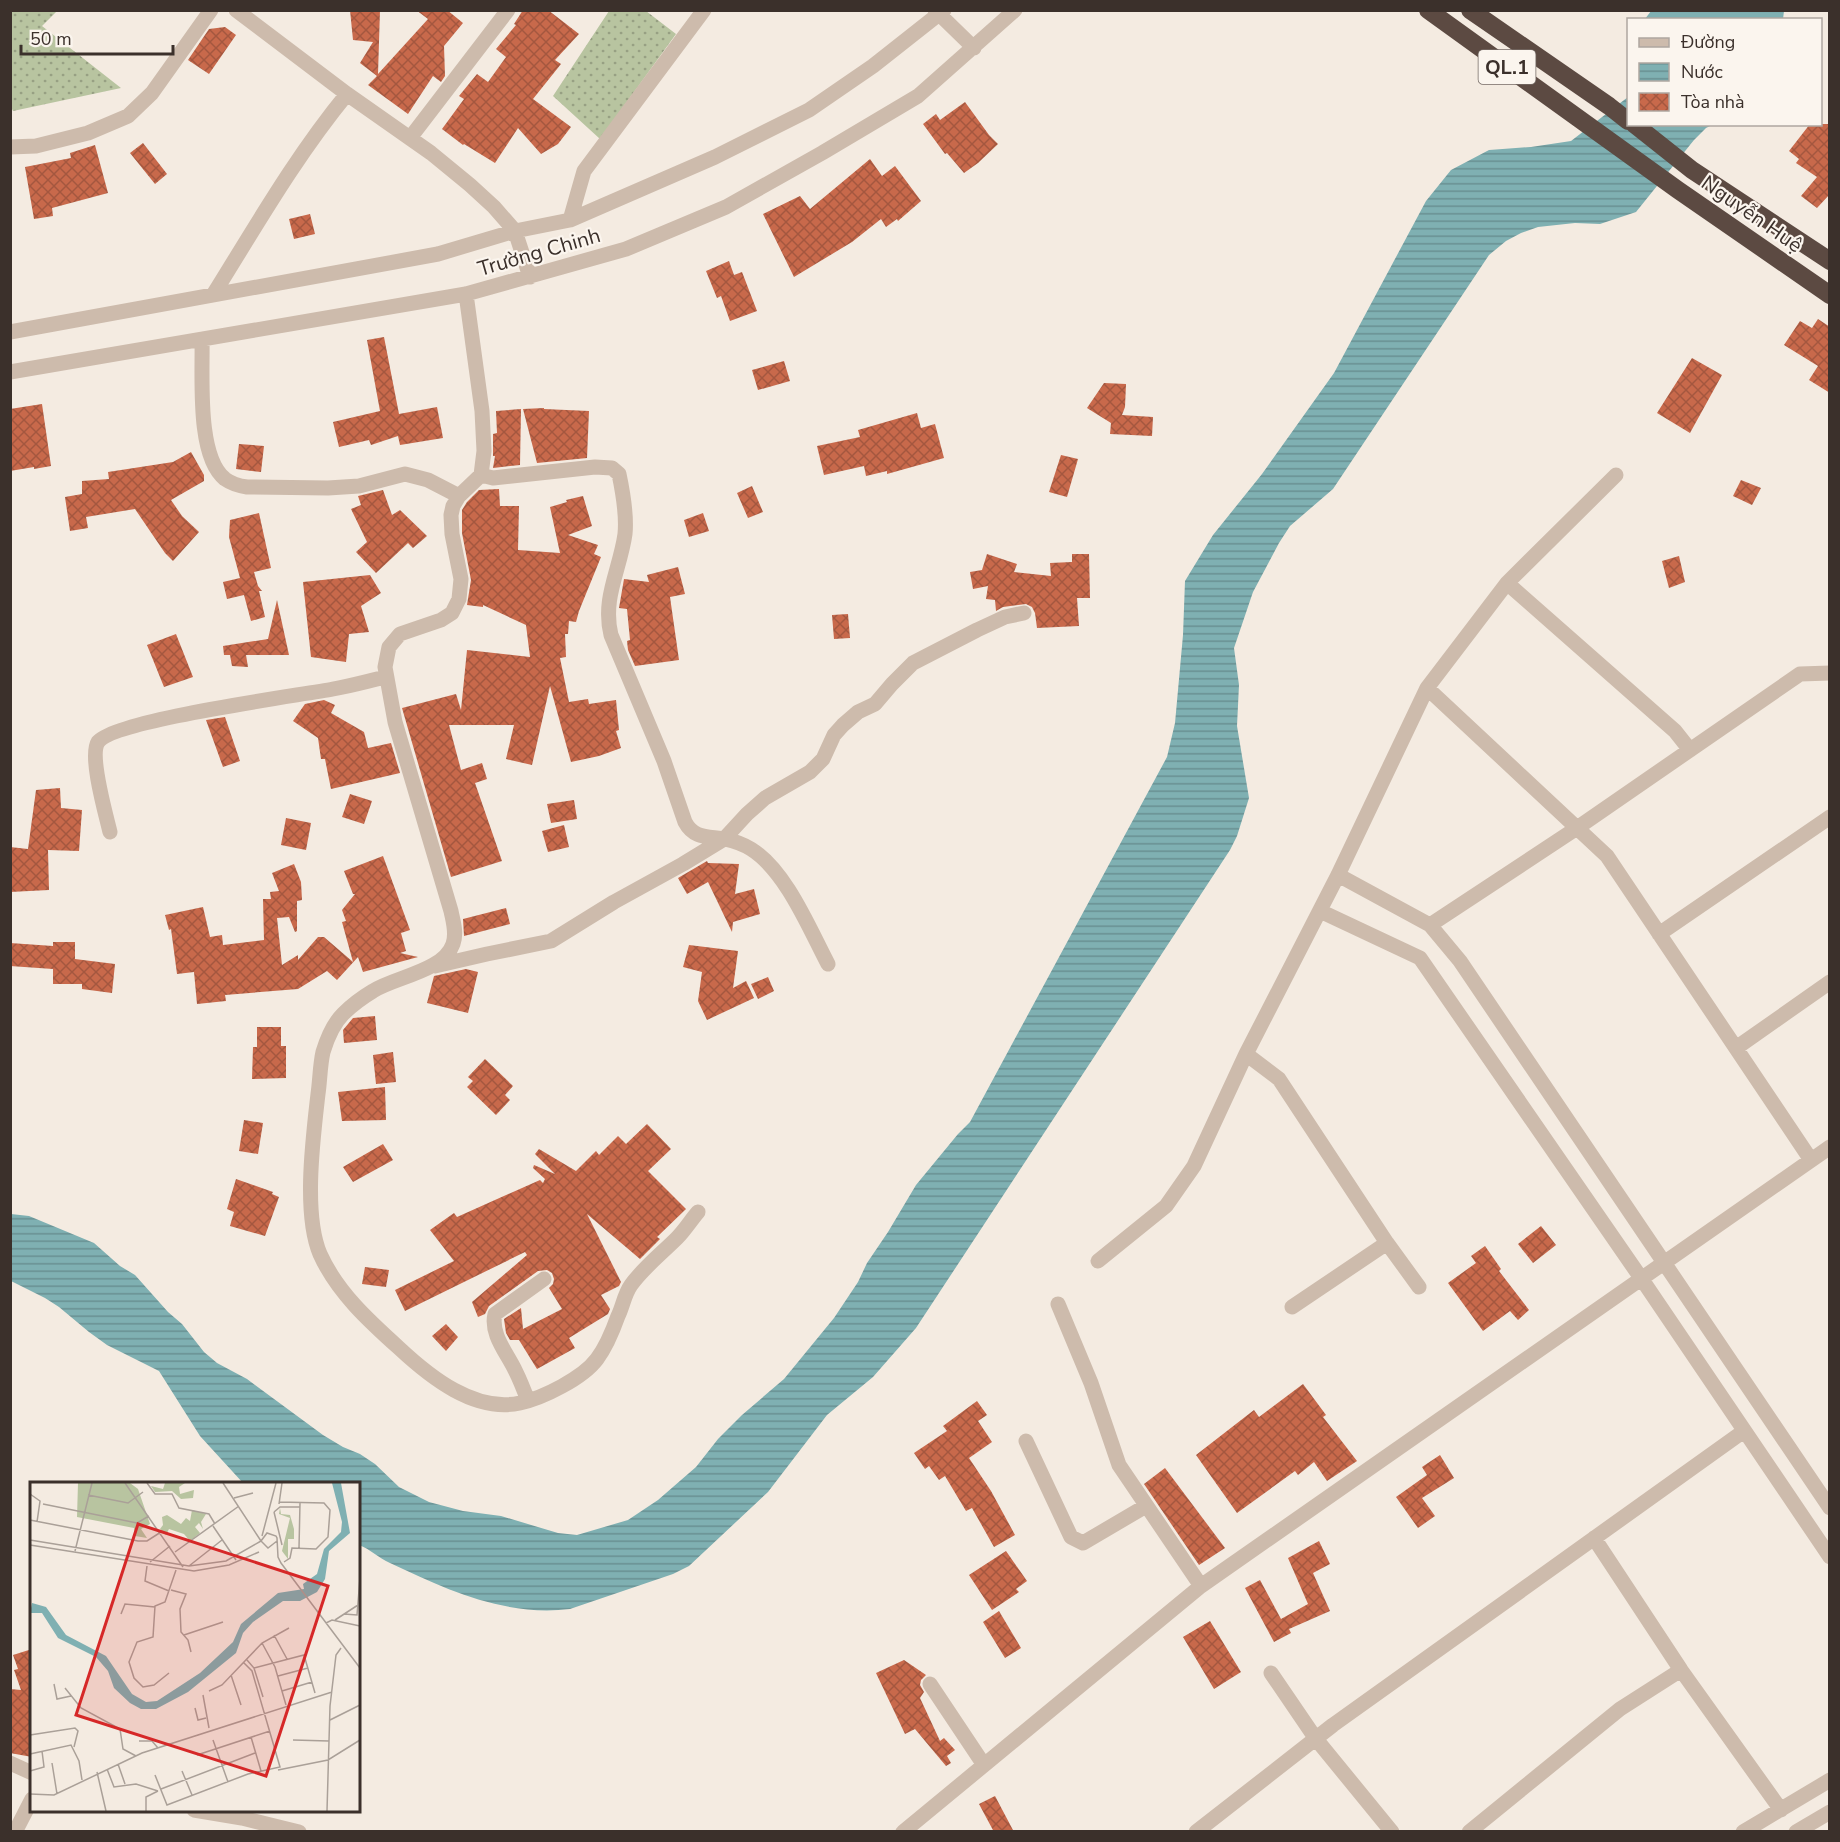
<svg xmlns="http://www.w3.org/2000/svg" width="1840" height="1842" viewBox="0 0 1840 1842" font-family="'Nunito Sans',sans-serif">
  <style>
    .grass { fill: url(#grass-dots) }
    .water { fill: url(#water-rules) }
    .building { fill: url(#building-cross-hatch) }
    .lines { fill: none; stroke-linecap: round; stroke-linejoin: round }
    .minor { stroke: #cdbbac; stroke-width: 15 }
    .highway { stroke: #5c4a42; stroke-width: 18 }
    .labels { text-anchor: middle; dominant-baseline: central; stroke-width: 4.5; stroke-linejoin: round; paint-order: stroke }
    .shield { fill: #fbf5ee; stroke: #756b66; stroke-width: 1.5 }
    .shield-label { font-size: 20px; font-weight: bold; fill: #3b302b }
    .street-label { font-size: 21px; fill: #3b302b; stroke: #fbf5ee }
    .inset-road { fill: none; stroke: #aaa098; stroke-width: 1.5 }
    .view { fill: #d62828; fill-opacity: 0.15; stroke: #d62828; stroke-width: 3 }
    .inset-edge { fill: none; stroke: #3b302b; stroke-width: 3 }
  </style>
  <defs>
    <pattern id="grass-dots" width="8" height="8" patternUnits="userSpaceOnUse" patternTransform="scale(1.5)"><rect width="8" height="8" fill="#b8c4a0"/><path d="M2 2h.1M6 6h.1" fill="none" stroke="#97a083" stroke-width="1.8" stroke-linecap="round"/></pattern>
    <pattern id="water-rules" width="6" height="5" patternUnits="userSpaceOnUse" patternTransform="scale(1.5)"><rect width="6" height="5" fill="#7fb0b2"/><path d="M0 2.5h6" fill="none" stroke="#699091"/></pattern>
    <pattern id="building-cross-hatch" width="8" height="8" patternUnits="userSpaceOnUse" patternTransform="scale(1.5)"><rect width="8" height="8" fill="#c8694b"/><path d="M0 0l8 8M0 8l8-8" fill="none" stroke="#a4573f"/></pattern>
  </defs>
  <rect width="100%" height="100%" fill="#f4ebe1"/>
  <path class="grass" d="M10,11h47l-15,15 79,62 -108,23 -3,-6z
    M609,11h37l30,23 -76,105 -47,-43z"/>
  <path class="water" d="M1651,11v-1l133,1 -1,8h-138z
    M1628,97v27l84,1 -6,3 -12,12 -58,72 -36,12 -25,-1 -37,4 -17,6 -15,8 -17,14 -156,234 -43,37 -11,17 -26,49 -19,56 5,37 -2,41 12,72 -12,38 -7,14 -314,478 -43,49 -46,38 -59,77 -79,74 -16,8 -103,35c-64,8 -123,-19 -180,-46 -11,-5 -20,-14 -31,-18l-1,-61 -115,-1 -43,-47 -41,-65 -52,-26 -18,-13 -30,-25 -14,-9 -34,-17v-67l18,2 65,27 26,23 15,9 33,37 14,12 22,28 13,11 30,16 76,56 20,12 17,7 15,10 24,23 30,15 34,9 38,5 57,17 19,2 51,-15 30,-20 38,-33 22,-28 24,-24 42,-36 50,-61 24,-36 9,-19 21,-31 28,-47 42,-51 12,-12 197,-365 8,-34 8,-88 2,-54 28,-46 49,-61 72,-101 92,-172 25,-31 38,-20 42,-3 40,-6z"/>
  <path class="building" d="M350,10h30l-2,64 50,-55 -12,-9h31l16,13 -19,23 1,30 -4,6 -8,-6 -25,38 -40,-29 9,-9 -17,-13 13,-21 -20,-2z
    M523,10h25l31,24 -24,26 6,4 -28,35 38,28 -13,17 -17,10 -23,-26 -23,35 -31,-19 -1,1 -21,-16 22,-30 -5,-3 18,-22 11,8 18,-25 -10,-8 20,-24 -2,-1z
    M225,27l11,8 -27,39 -21,-14 21,-31z
    M965,102l24,33 9,9 -20,19 -14,10 -17,-20 -2,1 -22,-30 13,-10 4,6z
    M1810,124h20v70l-13,14 -16,-12 16,-19 -21,-14 3,-4 -10,-8z
    M143,143l24,31 -12,10 -25,-31z
    M95,145l13,48 -56,15 1,8 -19,3 -9,-52 46,-9 -1,-5z
    M870,159l12,17 13,-10 26,35 -23,20 -1,-2 -11,8 -5,-8 -29,23 -58,35 -31,-63 37,-18 10,13z
    M310,214l5,20 -21,5 -5,-20z
    M729,261l5,14 8,-3 15,39 -27,10 -9,-25 -4,2 -11,-27z
    M1818,319l12,8v66l-21,-13 9,-14 -34,-21 16,-24 12,7z
    M384,337l15,77 38,-7 6,31 -43,7 -2,-9 -27,9 -2,-5 -30,7 -6,-25 47,-11 -13,-71z
    M1692,358l30,17 -32,58 -33,-20z
    M784,361l6,20 -32,9 -6,-20z
    M1104,383l22,1 -1,23 -3,8 31,2 -1,19 -42,-2 1,-11 -24,-15z
    M42,404l9,62 -17,3v-2l-24,4v-62z
    M544,408v1l45,2 -2,47 -50,5 -14,-54z
    M521,409l-1,56 -27,3 2,-12h-2v-22l4,-1 -1,-22z
    M917,413l4,15 14,-4 9,34 -57,16v-3l-21,5 -2,-10 -40,9 -7,-29 43,-9 -2,-7z
    M239,444l25,2 -3,26 -25,-3z
    M191,452l13,23v6l-33,19 11,16 17,16 -26,29 -8,-8 -30,-44 -49,8 2,11 -18,3 -5,-34 17,-3v-13l27,-2 -1,-7 65,-10z
    M1061,455l17,4 -11,38 -18,-5z
    M1741,480l20,8 -9,17 -19,-9z
    M752,486l11,26 -15,6 -11,-25z
    M499,489l1,17h19l-1,44 42,3 -10,-46 17,-5 -1,-2 17,-4 9,30 -24,9 30,10 -4,9 7,3 -22,54 -3,11 -7,-1 -1,13h-3l1,23 -6,1 9,44 19,-3 1,5 27,-4 3,30 -3,1 5,17 -22,8 -28,6 -21,-76 -18,79 -26,-6 8,-34h-65l12,45 21,-7 5,16 -12,4 27,78 -51,16 -49,-169 54,-14 5,16 6,-60 63,7 -4,-32 -43,-20v2l-16,-2 4,-25 -9,-47v-23l5,-8 12,-12z
    M383,490l9,25 8,-5 27,26 -14,12 -5,-5 -32,30 -20,-21 11,-10 -16,-33 10,-4 -3,-9z
    M259,513l12,55 -17,4 4,14 4,5h-3l6,26 -14,4 -7,-26 -17,4 -4,-17 17,-4 -11,-41 1,-17z
    M703,513l6,18 -20,6 -5,-17z
    M987,554l30,10 -3,8 37,4 -1,-13 22,-1v-8h17l1,44h-13l2,28 -42,2 -2,-15 -3,-6 -6,-3 -23,3 -7,4 -1,-11 -9,-1 2,-13 -15,3 -3,-17 12,-2z
    M1679,556l6,26 -16,6 -7,-27z
    M678,567l7,27 -15,3 9,63 -44,6 -7,-16 -1,-9 3,-1 -3,-31 -8,-1 5,-29 25,3 -2,-7z
    M370,575l11,18 -20,13 8,26 -20,2 -3,28 -35,-5 -8,-75z
    M277,600l12,55h-43l2,12 -16,-1 -2,-11h-6l-1,-9 45,-7z
    M848,614l2,24 -16,1 -2,-24z
    M176,634l17,43 -29,10 -17,-42z
    M324,700l11,5 -4,8 33,19 4,16 23,-5 9,30 -69,16 -6,-30h-4l-3,-21 -25,-17 12,-17z
    M225,717l15,44 -17,6 -17,-47z
    M60,788l1,20 21,2 -3,41 -31,-1 1,40 -39,2v-45l18,2 8,-59z
    M350,794l22,7 -8,23 -22,-7z
    M574,800l3,19 -26,4 -4,-19z
    M286,818l25,5 -5,27 -25,-5z
    M564,825l5,22 -21,5 -6,-21z
    M383,856l27,74 -9,3 5,18 -6,2 18,4 -55,15 -5,-15 -21,23 -10,-9 -29,18 -73,6 1,6 -29,3 -3,-32 -17,2 -6,-45 -2,1 -4,-15 38,-8 7,30 12,-2 1,10 41,-5 -1,-41h8l-1,-7 9,-1 -7,-18 22,-9 7,18 1,18 -5,1v30l-2,1 -6,-15 -12,1 5,47 16,-10v5l20,-23h6l29,25 -11,-40 4,-1 -4,-11 13,-16h-2l-9,-23z
    M707,861l1,2 31,1 -4,30 19,-5 6,25 -27,8 -1,10 -24,-50 -21,12 -9,-16z
    M506,908l4,16 -46,12 -1,-17z
    M53,942h22v17l40,5 -3,29 -30,-4v-5h-29v-15l-43,-3v-23l43,3z
    M689,945l49,6 -5,37 13,-7 8,17 -47,22 -9,-19 4,-29 -19,-5z
    M466,969l12,3 -10,41 -41,-10 7,-27z
    M768,977l6,14 -16,8 -7,-15z
    M375,1016l2,24 -33,3 -1,-13 10,-12z
    M257,1027h24v19h5v32l-34,1 1,-32h4z
    M393,1052l3,30 -20,2 -3,-29z
    M485,1059l28,27 -8,9 5,5 -14,15 -29,-28 6,-6 -5,-4z
    M385,1087l1,33 -44,1 -4,-29z
    M244,1120l19,3 -5,31 -19,-3z
    M647,1124l24,25 -23,22 38,38 -29,28 3,2 -20,20 -53,-45 34,68 -2,4 -18,9 9,14 -2,5 -39,24 6,10 -38,21 -18,-29h-9l-4,-7 -2,-14 17,-11 2,21 39,-20 -13,-21 4,-4 1,-5 -2,-6 -5,-3 -9,1 -49,35 -4,8 -7,3 -6,-15 55,-47 -2,-3 -120,59 -10,-21 59,-29 -24,-31 24,-17 3,4 83,-37 3,3 2,-4 -12,-11 1,-3 21,9 -20,-20 4,-5 37,22 20,-20 3,4 19,-19 8,8z
    M383,1144l10,16 -40,22 -10,-15z
    M236,1179l37,13 -1,2 7,3 -14,39 -35,-10 4,-14 -7,-3z
    M1541,1226l15,19 -23,18 -15,-19z
    M1485,1246l16,23 -2,2 30,39 -11,10 -8,-9 -27,20 -35,-48 28,-20 -5,-7z
    M365,1267l24,3 -3,17 -24,-3z
    M446,1324l12,13 -12,14 -14,-15z
    M1303,1384l23,31 -3,2 34,44 -30,20 -13,-19 -16,13 -3,-4 -58,42 -41,-58 58,-45 5,7z
    M977,1401l10,14 -9,6 14,21 -23,16 22,33 24,44 -21,12 -22,-39 -6,3 -21,-35 -6,4 -10,-14 -4,3 -11,-16 33,-22 -4,-5z
    M1440,1455l14,23 -32,20 13,18 -17,12 -22,-31 31,-22 -5,-8z
    M1165,1468l60,80 -26,17 -55,-81z
    M1319,1541l11,23 -17,9 17,38 -41,18 2,4 -17,9 -29,-54 15,-8 21,39 27,-15 -20,-46z
    M1006,1551l21,30 -11,8 3,3 -27,18 -23,-35z
    M999,1611l22,37 -16,10 -22,-36z
    M1210,1621l31,51 -27,17 -31,-52z
    M32,1649v108l-22,-4v-64l11,1 -7,-20 4,-1 -5,-14z
    M904,1660l22,15 -5,5 -1,5 4,7 -4,6 20,43 4,-3 11,12 -8,6 4,7 -5,3 -31,-37 -10,5 -29,-61z
    M995,1796l19,36h-20l-15,-28z"/>
  <g class="lines">
    <path class="minor" d="M236,10l111,84 84,59 39,32 24,22 21,24 15,46
      M935,10l39,38
      M410,138l98,-128
      M10,147l26,-1 52,-13 40,-17 24,-23 59,-83
      M570,220l14,-49 120,-161
      M466,294l16,117 2,40 -3,24 -22,21 -6,10 -2,9 1,19 9,45 -2,20 -7,14 -11,7 -41,14 -11,13 -4,20 10,55 56,189c2,10 6,22 2,33 -9,27 -58,33 -80,47 -10,6 -22,15 -30,23 -9,9 -16,25 -20,38 -3,13 -3,28 -5,42 -5,44 -15,120 2,160 17,38 49,67 79,94 31,29 76,65 121,55 23,-5 63,-25 77,-44 9,-12 16,-29 21,-43 5,-10 6,-21 13,-31 13,-18 30,-31 46,-47 8,-8 14,-18 21,-26
      M213,295c43,-69 83,-139 134,-201
      M10,332l428,-78 77,-23 55,-11 145,-63 94,-47 64,-44 71,-56
      M202,339c1,35 -6,117 23,140 7,5 15,7 22,8l81,1 31,-2 46,-12 23,6 31,16
      M10,372l456,-78 160,-45 100,-42 96,-54 96,-57 97,-86
      M481,475l12,3 102,-11 17,1 7,6c4,19 8,40 6,60 -5,36 -23,64 -14,101l53,126 21,61c9,17 23,14 40,17 9,2 18,5 26,10 35,22 58,79 77,115
      M1507,583l168,148 15,19
      M1427,688l180,168 204,304
      M110,832c-4,-17 -21,-76 -12,-90 16,-22 198,-46 235,-53 18,-3 35,-8 53,-12
      M1338,875l92,50 30,36 370,547
      M1320,911l100,47 221,320 189,279
      M1430,925l147,-97 223,-154 30,-1
      M1659,934l171,-117
      M435,966l52,-12 64,-13 63,-39 69,-38 41,-25 23,-25 18,-16 45,-26 13,-13 11,-24 9,-10 15,-13 17,-8 17,-20 21,-21 64,-33 28,-13 19,-4
      M1736,1048l94,-66
      M1246,1054l33,25 108,164 32,44
      M1098,1261l68,-55 28,-40 52,-112 92,-179 89,-187 80,-105 109,-108
      M1058,1304l33,79 28,82 82,121
      M1292,1307l95,-64
      M528,1401c-4,-11 -8,-21 -13,-31 -8,-17 -25,-36 -20,-56l49,-35
      M1026,1441l45,96 12,6 63,-37
      M1594,1538l87,132 100,140
      M1271,1673l45,66 76,93
      M930,1684l54,81
      M10,1763l22,10
      M194,1810l48,8 57,14
      M15,1832l17,-33
      M903,1832l298,-246 629,-439
      M1196,1832l137,-107 411,-294
      M1469,1832l151,-123 61,-39
      M1743,1832l87,-52
      M1796,1832l34,-20"/>
    <path class="highway" d="M1428,10l250,180 152,105
      M1470,10l139,96 19,15
      M1634,124l58,46 138,91"/>
  </g>
  <g class="labels">
    <rect class="shield" x="1478.5" y="50" width="57" height="34" rx="4.5"/>
    <g class="shield-label">
      <text x="1507" y="67">QL.1</text>
    </g>
    <g class="street-label">
      <text transform="translate(1752 214) rotate(35)">Nguyễn Huệ</text>
      <text transform="translate(539 252) rotate(-16)">Trường Chinh</text>
    </g>
  </g>
  <g transform="translate(30 1482)">
    <rect width="330" height="330" fill="#f4ebe1"/>
    <path d="M48,1h52l8,6 12,35 -9,5 6,9 -12,-2 -1,-8 -57,-11zM135,1h20l-6,4 1,7 14,-4 -1,8 -12,1 -9,-8 -17,1 -4,-6 12,3zM250,26l1,6 9,1 4,14v10h-6v20l-6,-8 8,-33 -11,-4zM162,28l14,4 -5,8 2,7 -4,-6 -4,4 5,6 -10,8 -6,-7 -15,-5 -3,6 -6,-6 3,-4 -1,-8 5,-2 14,9 5,-6 4,3z" fill="#b8c4a0"/>
    <path d="M302,1h9l9,50 -21,18 -4,28 -8,13 -17,9h-17l-30,21 -10,11 -7,20 -48,39 -32,17h-15l-11,-6 -16,-15 -6,-17 -12,-14 -38,-19 -16,-25h-12l2,-10 14,4 20,28 40,21 26,38 14,8 11,-1 43,-28 33,-31 8,-18 37,-31 26,-4 -1,-5 14,-10 7,-25 17,-17 1,-10z" fill="#7fb0b2"/>
    <path class="inset-road" d="M95,1l58,84M117,1l8,11h17l7,14 30,6 6,10M193,1l38,58M0,12l10,7 -3,21M58,13l40,8 15,-11M204,16l19,-5M249,20l45,1 6,7 -2,27 -12,12 -24,-1 -2,10 -6,4M13,22l94,19 12,-7M249,22l3,-21M244,30l6,-5h20M244,30l8,33M0,38l108,21h9l14,-9M183,44l23,34M232,54l14,-53M0,58l159,26 37,-5 35,-20M247,59l-9,7 -7,-7 6,-8 9,3 1,2 1,19 3,6 79,105M0,63l164,26 35,-6 30,-13M269,66l1,-45M45,69l17,-68M145,70l64,-46M120,80l20,-16M117,84l-2,15 24,10M159,84l33,-26M141,108l15,4 -6,15 1,23 7,8 3,12M91,132l4,-10 30,3M314,132l13,1 3,-37M305,138l23,-15M296,141l6,-3 28,6M154,153l39,-13M244,153l13,24M232,161l13,24 11,38M217,178l7,8 9,29M224,186l50,-13 11,38M139,191l-15,12 -11,2 -9,-9 -5,-16 8,-20 16,-5 2,-31 10,-4 11,-32M201,193l10,30M248,194l30,-8M24,202l3,15 14,-3M35,206l16,20 39,21 3,20 13,7M179,209l13,-6 40,-42 27,-15M252,209l30,-9M173,213l6,33M165,226l3,12 8,-2M300,238l30,-15M0,253l45,-7 3,3 -4,16M221,255l10,34M183,258l15,42M263,258l36,1M109,259h13l6,7M0,272l41,-9 8,16 3,19M167,273l73,-24M22,281l5,31M88,282l7,20M77,287l7,18 22,-3 22,7M248,288l50,-10 32,-20M0,289l14,-4 -2,-16M152,289l10,24M67,290l9,39M125,293l12,30 81,-31 32,-7 -28,-96 -8,-8M131,307l94,-36M0,312l24,1 88,-42 190,-61M116,329v-14l12,-6M297,329l3,-105 6,-51 5,-7"/>
    <path class="view" d="M108,42l190,62 -62,190 -190,-61z"/>
    <rect width="330" height="330" class="inset-edge"/>
  </g>
  <rect width="1840" height="1842" fill="none" stroke="#3b302b" stroke-width="24"/>
  <rect x="1627" y="18" width="195" height="108" fill="#fbf5ee" stroke="#aea6a0" stroke-width="1.5"/>
  <rect x="1639" y="38" width="30" height="9" fill="#cdbbac" stroke="#aea6a0" stroke-width="1.5"/>
  <text x="1681" y="48" font-size="18" fill="#3b302b">Đường</text>
  <rect x="1639" y="63" width="30" height="18" fill="url(#water-rules)" stroke="#aea6a0" stroke-width="1.5"/>
  <text x="1681" y="78" font-size="18" fill="#3b302b">Nước</text>
  <rect x="1639" y="93" width="30" height="18" fill="url(#building-cross-hatch)" stroke="#aea6a0" stroke-width="1.5"/>
  <text x="1681" y="108" font-size="18" fill="#3b302b">Tòa nhà</text>
  <path d="M21 45v9h152v-9" fill="none" stroke="#3b302b" stroke-width="3"/>
  <text x="30" y="45" font-size="18" fill="#3b302b" stroke="#fbf5ee" stroke-width="4.5" paint-order="stroke">50 m</text>
</svg>
